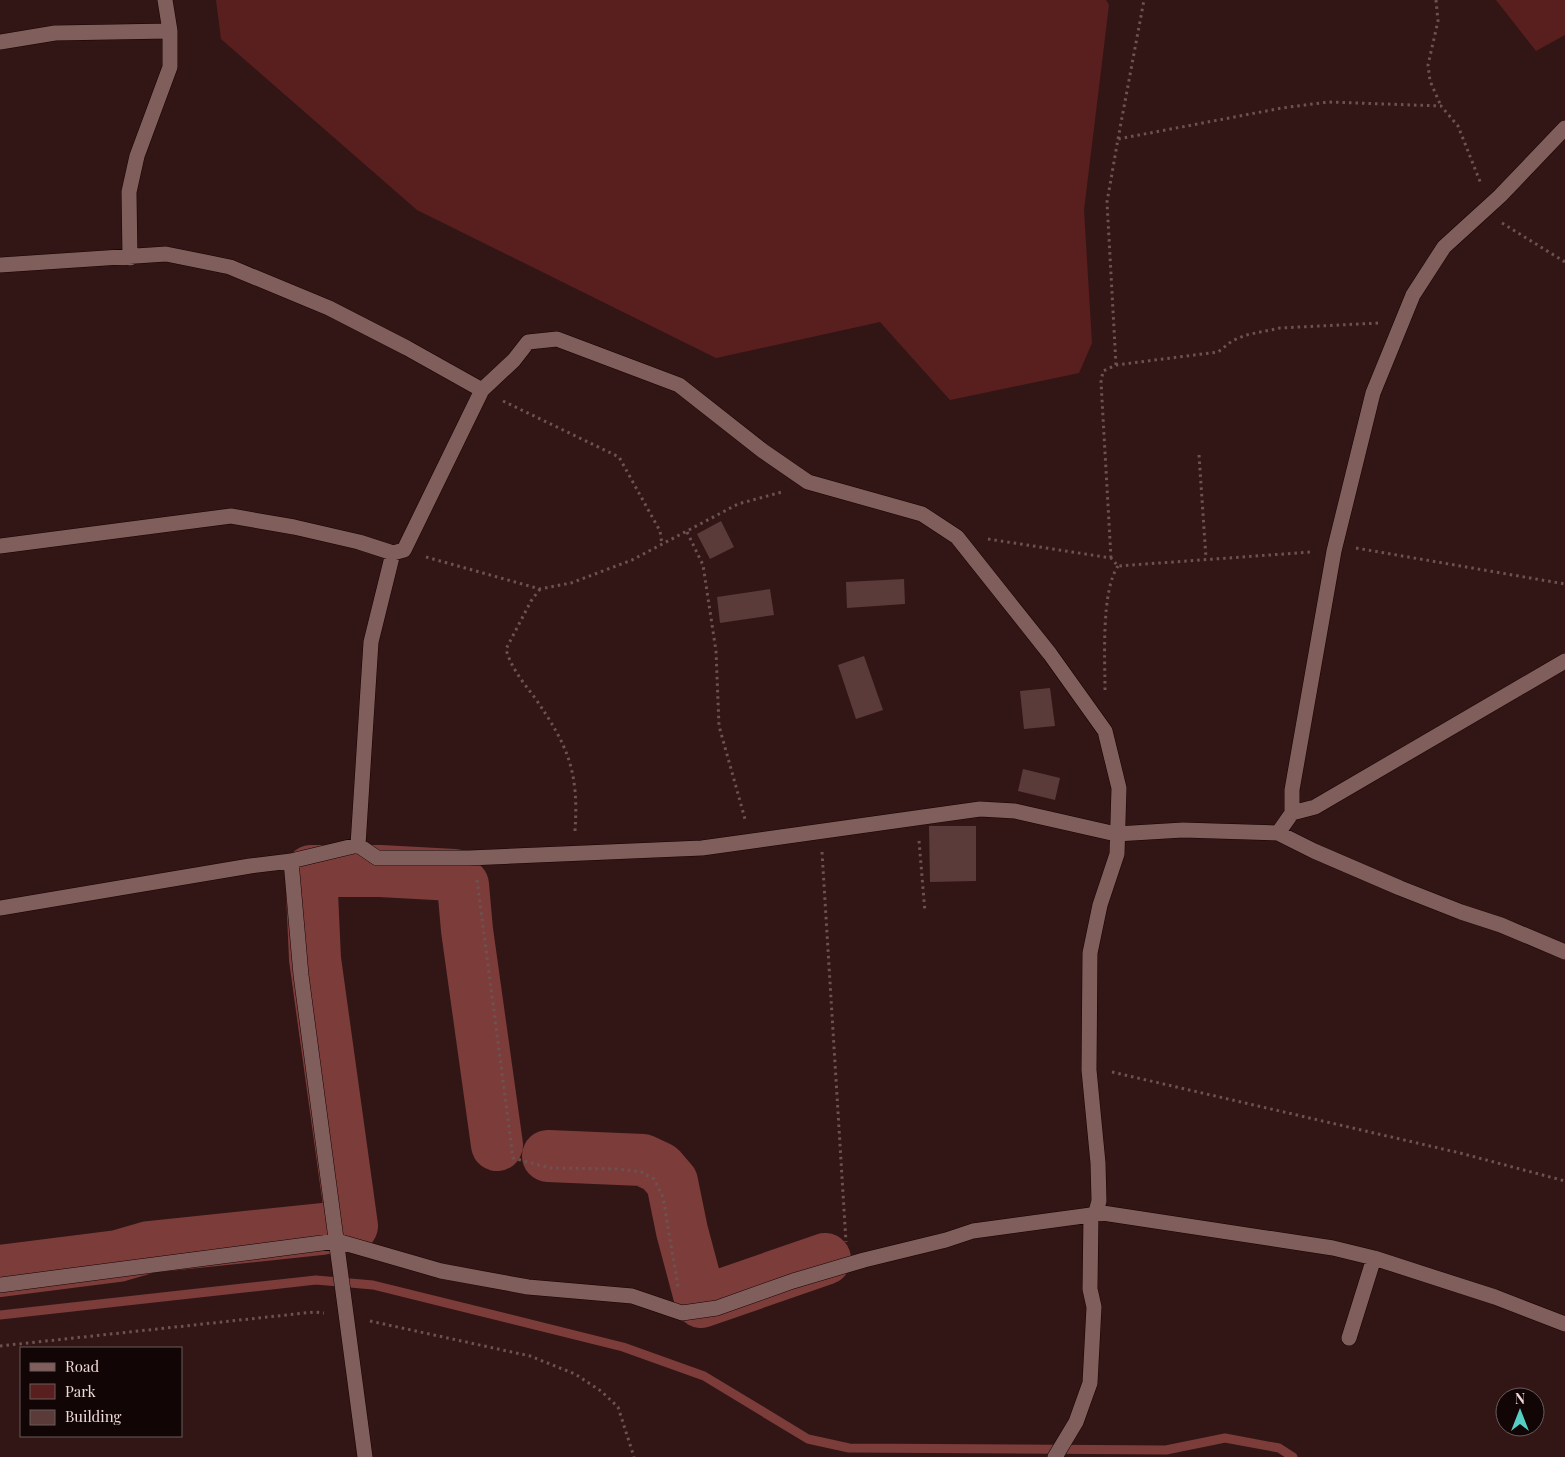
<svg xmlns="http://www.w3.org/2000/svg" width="1565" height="1457" viewBox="0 0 1565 1457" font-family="'Playfair Display',serif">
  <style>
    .green { fill: #591f1e }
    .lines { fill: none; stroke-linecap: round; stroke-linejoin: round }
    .stream { stroke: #7c3d3a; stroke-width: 9 }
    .river { stroke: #7c3d3a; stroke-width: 52 }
    .building { fill: #5a3b39 }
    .minor-casing { stroke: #180202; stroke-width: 16 }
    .path { stroke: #6c5251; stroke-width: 3; stroke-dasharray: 2.5 4; stroke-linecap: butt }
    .minor { stroke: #805e5c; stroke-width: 15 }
  </style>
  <rect width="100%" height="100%" fill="#321615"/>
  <path class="green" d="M216,0h890l3,5 -25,205 8,133 -13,30 -129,27 -70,-78 -164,36 -299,-148 -196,-171z
    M1496,0h69v35l-29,16z"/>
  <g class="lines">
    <path class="stream" d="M0,1315l316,-35 57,5 250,62 81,29 104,63 41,9 317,2 59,-12 54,10 14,9"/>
    <path class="river" d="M548,1156l95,4 17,8 12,14 10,49 19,71 124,-43
      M352,1226l-37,-267 -4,-88h69l74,4 9,10 4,45 30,215
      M0,1271l118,-15 31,-9 173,-18"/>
  </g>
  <path class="building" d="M721,521l13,26 -24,12 -13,-25z
    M904,579l1,25 -58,4 -1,-26z
    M770,589l4,26 -54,8 -3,-26z
    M864,656l19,54 -27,9 -18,-54z
    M1050,688l5,38 -31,3 -4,-38z
    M1023,769l37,9 -5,22 -37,-9z
    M929,826h47v55l-46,1z"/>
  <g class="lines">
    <g class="minor-casing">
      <path id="minor" d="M0,42l55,-9 115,-2
        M130,258l-1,-66 8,-36 33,-89v-36l-5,-31
        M0,265l166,-11 64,13 99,41 78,40 75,42
        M0,546l231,-30 63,11 65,15 34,11 11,-3 78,-160 32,-30 14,-18 29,-3 122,46 84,66 45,31 114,32 35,23 93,117 55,77 14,57 -2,66 -17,51 -10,48 -1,117 9,93 1,38 -3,11
        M1292,813l23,-6 250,-146
        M1278,833l14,-20v-23l42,-239 39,-158 40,-98 31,-48 56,-51 65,-68
        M358,845l13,-203 22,-89
        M291,861l10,114 64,482
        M0,908l250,-42 41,-5 67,-16 19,13h92l233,-10 278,-39 35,2 101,23 67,-4 95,3 36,18 86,37 61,24 40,13 64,27
        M0,1285l337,-44 104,30 87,16 104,9 50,17 35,-5 76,-27 71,-21 82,-20 27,-9 118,-16 5,-3 237,36 41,10 121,39 70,27
        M1349,1338l25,-80
        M1055,1457l21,-35 14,-39 4,-76 -4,-18 1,-74"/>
    </g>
    <path class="path" d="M1436,0l2,21 -10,44 2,16 11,25
      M1118,139l26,-139
      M1502,223l63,39
      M1116,365l-9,-163 11,-63 164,-31 46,-6 113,4 17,20 23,58
      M503,401l116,56 41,74 2,14
      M1199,455l7,103
      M687,532l16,33 13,86 3,75 26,93
      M988,539l123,19 7,8 193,-14
      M1356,548l209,36
      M426,557l114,32 31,-6 61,-23 106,-56 44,-12
      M1111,558l-10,-176 2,-11 13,-6 102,-13 14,-11 14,-6 34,-7 99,-5
      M540,589l-9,12 -25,48c5,19 17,33 29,49 33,48 44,73 40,133
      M1105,690c0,-31 -4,-99 13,-124
      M919,841l6,71
      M822,852l24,390
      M477,880l36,278 37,10 69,1 22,3 13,7 9,18 15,90
      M1112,1072l348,81 105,28
      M370,1321l160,35 45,18 26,17 17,16 16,50
      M0,1346l314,-34 10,1"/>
    <use href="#minor" class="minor"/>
  </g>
  <rect x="20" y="1347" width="162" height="90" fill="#110605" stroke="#6a5b5a"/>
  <rect x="30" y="1363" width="25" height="8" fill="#805e5c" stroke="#6a5b5a"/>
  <text x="65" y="1372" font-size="15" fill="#efdad9">Road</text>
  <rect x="30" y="1384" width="25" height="15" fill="#591f1e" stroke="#6a5b5a"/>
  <text x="65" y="1397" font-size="15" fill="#efdad9">Park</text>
  <rect x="30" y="1410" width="25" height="15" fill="#5a3b39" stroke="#6a5b5a"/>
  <text x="65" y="1422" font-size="15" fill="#efdad9">Building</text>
  <g transform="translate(1520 1412)"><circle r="24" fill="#110605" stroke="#6a5b5a"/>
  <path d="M0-4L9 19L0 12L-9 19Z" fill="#55cec4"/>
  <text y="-8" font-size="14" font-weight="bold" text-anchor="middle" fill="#efdad9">N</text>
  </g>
</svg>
